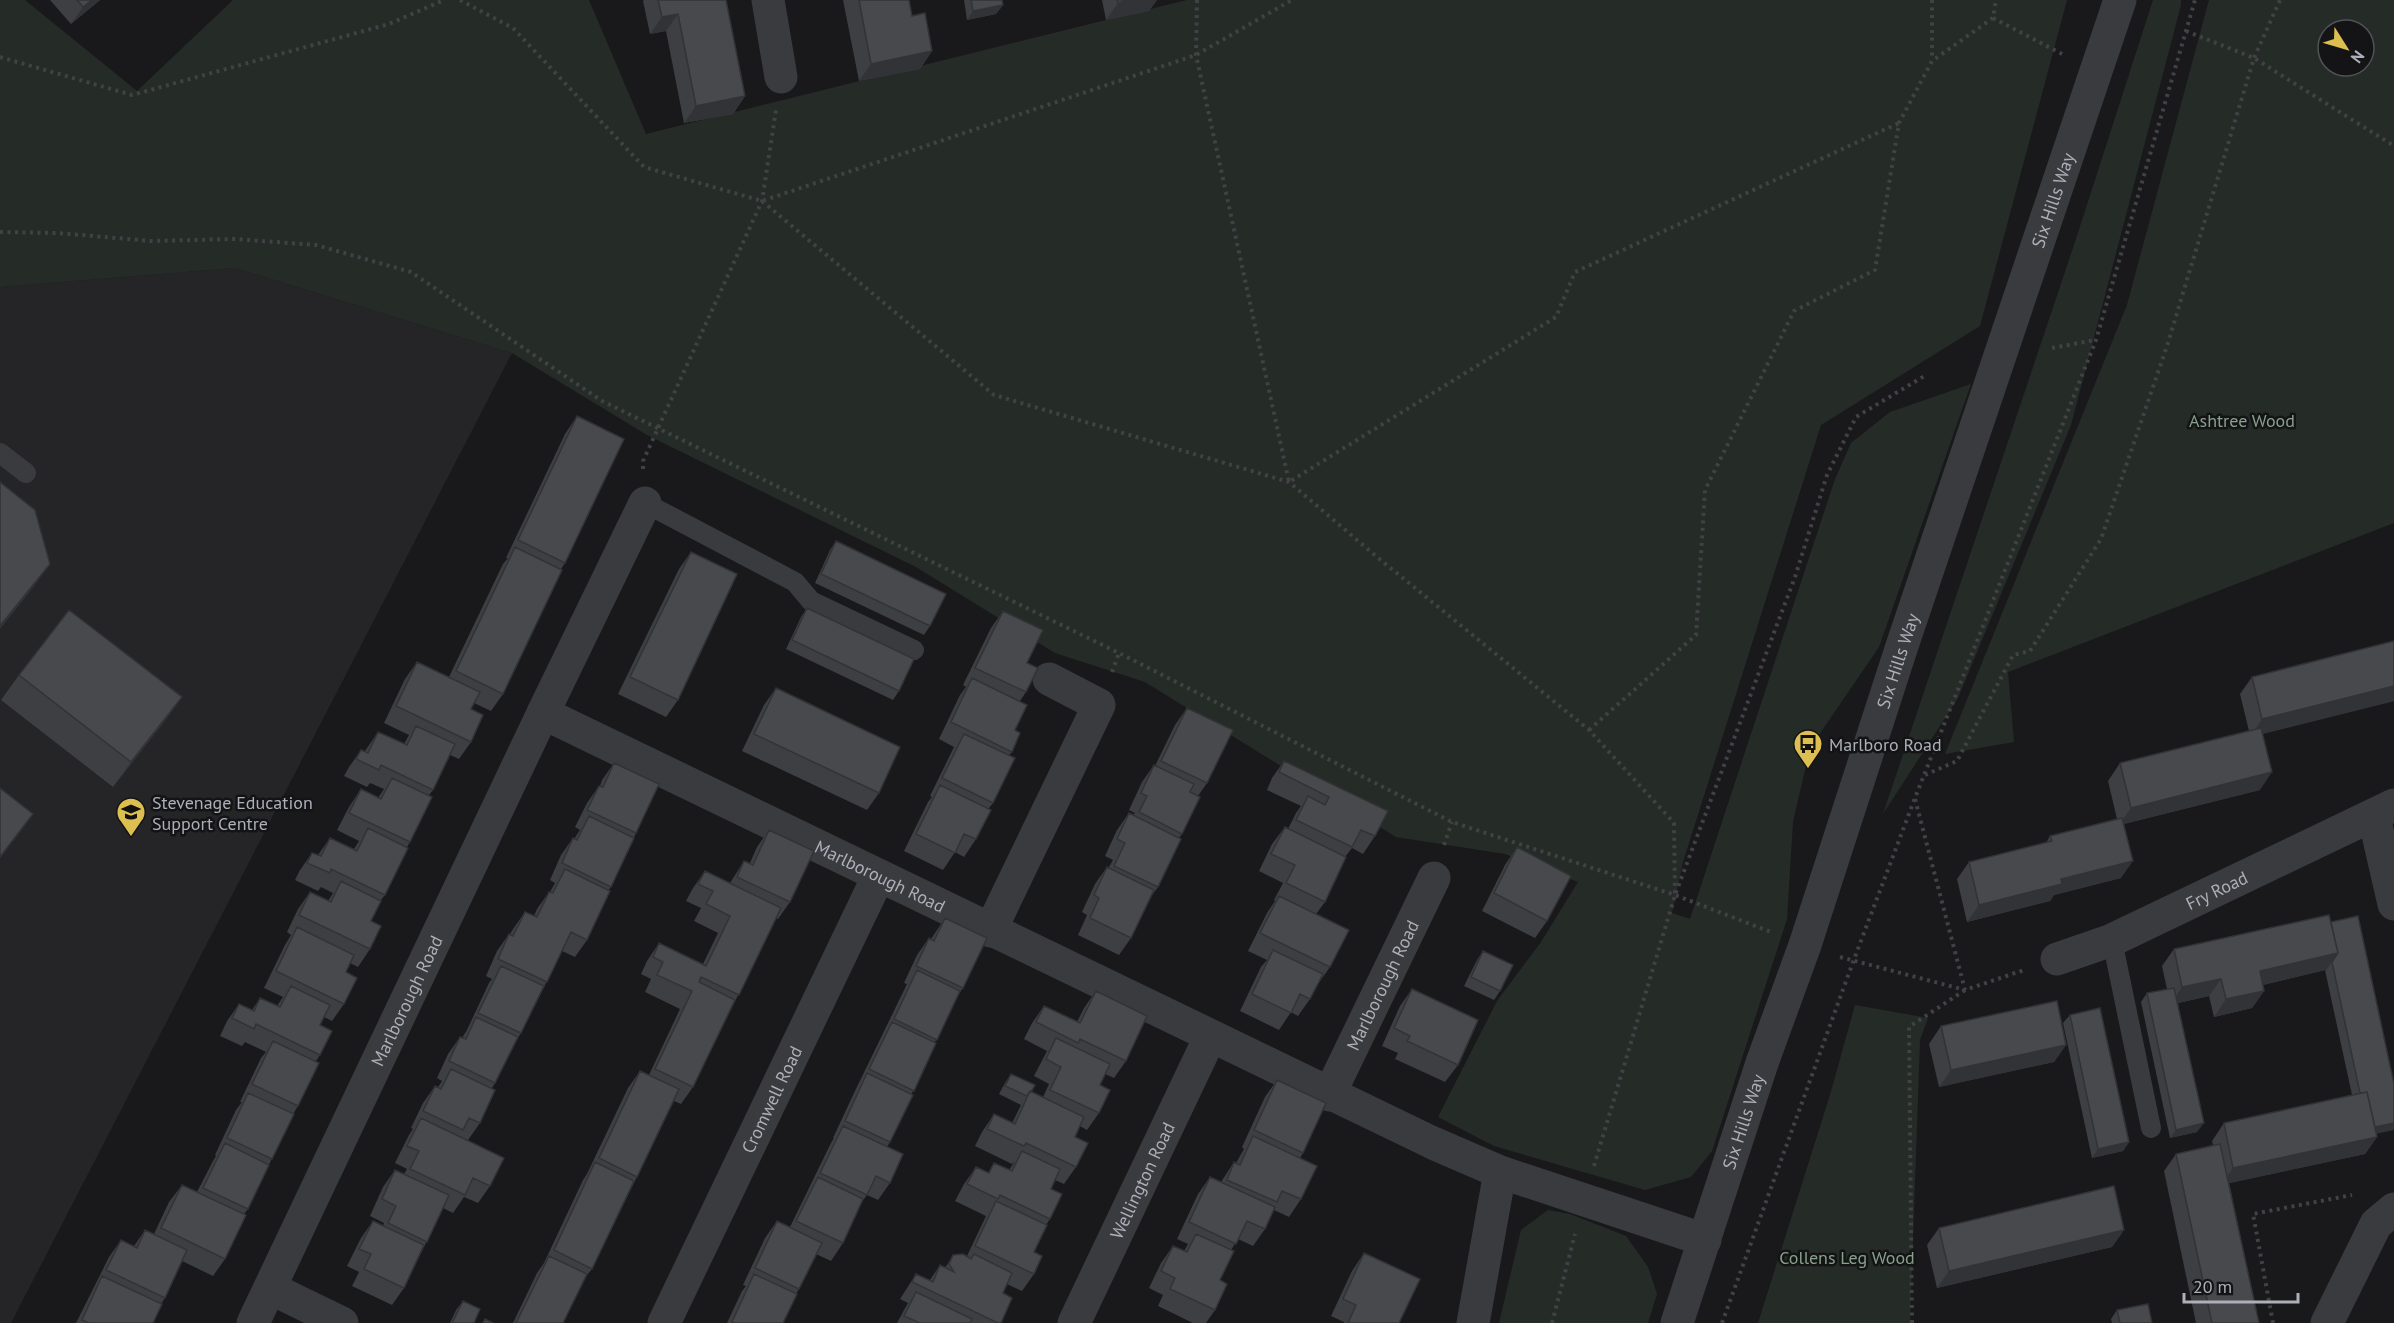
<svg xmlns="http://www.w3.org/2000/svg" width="2394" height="1323" viewBox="0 0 2394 1323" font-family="'PT Sans',sans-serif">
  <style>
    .built { fill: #252528 }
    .green { fill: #252c27; fill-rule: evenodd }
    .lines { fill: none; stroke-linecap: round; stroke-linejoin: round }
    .path { stroke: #414146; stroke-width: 4; stroke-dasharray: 3 4.5; stroke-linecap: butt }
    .service { stroke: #3a3b3f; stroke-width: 20 }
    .minor { stroke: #3a3b3f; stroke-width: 33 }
    .tertiary { stroke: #3a3b3f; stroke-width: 33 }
    .wall { fill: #3e3f42 }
    .shaded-wall { fill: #323336 }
    .building { fill: #48494d; stroke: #323336; stroke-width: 1.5 }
    .labels { text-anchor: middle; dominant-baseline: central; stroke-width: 5; stroke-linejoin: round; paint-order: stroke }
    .street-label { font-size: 18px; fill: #adafb9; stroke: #141416 }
    .park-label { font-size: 18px; fill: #87a18c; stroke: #141416 }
    .poi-label { font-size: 18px; fill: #adafb9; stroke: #141416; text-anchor: start }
  </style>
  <rect width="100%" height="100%" fill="#19191b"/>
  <path class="built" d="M235,268l277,85 -501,970h-11v-1036z"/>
  <path class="green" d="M0,0h25l112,91 96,-91h356l57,134 541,-134h880l-87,326 -159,99 -138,437 -11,51 18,6 145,-440 16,-36 39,-31 81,-28 -92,263 -69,101 -17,74 -6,97 -75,232 -21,26 -46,13 -151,-44 -56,-29 59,-116 44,-59 37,-60 -73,-28 -109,-17 -251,-155 -90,-29 -139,-86 -269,-132 -135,-82 -277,-85 -235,19z
    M2153,0h28v5l-110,420 -113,273 -75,116 192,-572z
    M2209,0h185v523l-386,149 6,70 -69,12 182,-449zM2328,30h36v36h-36z
    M1855,1005l73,13 -8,22 -10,283h-152l72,-228z
    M1548,1210l22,4 56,22 22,31 9,27 -9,29h-149l22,-93z"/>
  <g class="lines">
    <path class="path" d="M460,0l53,28 131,139 118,34 434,-146 96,-55
      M1197,0l-1,55 93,427 267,-165 19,-45 324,-149
      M1932,0v60
      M1993,18l71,37
      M2186,31l68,27 140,88
      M0,57l132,38 257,-71 55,-24
      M762,201l232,194 295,87 88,75 212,173 85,93 1,72
      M0,232l58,1 93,8 84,-2 81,6 95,27 191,129 517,252 333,169 223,73 96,37
      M2052,348l43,-8
      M643,469v-8l119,-260 14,-91
      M1112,672l7,-19
      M1589,730l107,-95 9,-145 89,-179 81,-41 24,-147 33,-62 61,-43 3,-18
      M1925,775l32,-14 56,-106 17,-4 71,-112 66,-193 87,-288 26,-58
      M1915,799l50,191 59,-20
      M1444,845l8,-23
      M1840,957l125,33
      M1594,1166l81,-271 120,-318 32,-102 29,-58 70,-42
      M1552,1323l23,-89
      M1722,1323l131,-361 62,-164 181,-458 99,-340
      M1912,1323l-3,-296 56,-37
      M2273,1323l-20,-109 99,-19"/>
    <path class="service" d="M0,453l26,20
      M645,503l150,79 16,19 103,49
      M2112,940l39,188"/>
    <g class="minor">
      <path d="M768,0l13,77"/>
      <path d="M543,713l102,-210"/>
      <path d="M2374,817l20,87"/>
      <path d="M990,931l109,-226 -50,-26"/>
      <path id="s1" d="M2057,959l55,-19 282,-135"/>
      <path id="s2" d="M1329,1095l105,-217"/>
      <path d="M270,1288l72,35"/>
      <path id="s3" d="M253,1323l290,-610 890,430 67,29 205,68"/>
      <path id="s4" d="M664,1323l214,-446"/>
      <path id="s5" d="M1074,1323l136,-286"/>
      <path d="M1473,1323l27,-151"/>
      <path d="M2327,1323l49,-99 18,-15"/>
    </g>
    <path class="tertiary" id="s6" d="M1677,1323l85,-260 43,-118 97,-299 218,-646"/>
  </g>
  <path class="wall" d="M50,0h50l-29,24z
    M644,0h82l19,96 -12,18 -49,9 -18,-92 -16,3 -7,-33z
    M843,0h66l3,16 20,35 -12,18 -61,12z
    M964,0h38l1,5 -7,9 -29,6z
    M1102,0h55l-8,11 -43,9z
    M577,416l-12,147 -4,6 -58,125 -12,17 -17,-8 -3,6v33l-12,17 -9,-4 -17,35 -4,5 -19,47 -3,5 -22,48 -4,5 -10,21 -1,28 -12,18 -8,-4 -4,9 -2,32 -12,17 -8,-4 -4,8v30l-4,6 -18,45 -5,8 -45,95 -4,5 -19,45 -12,17 -31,-15 -17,37 -4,6 -8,19h-77l33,-66 12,-17 13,6 11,-16 9,4 15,-32 13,-17 15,7 16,-31 3,-5 -1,-1 21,-45 6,-8h-2l21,-44 5,-6 -21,-10 -3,4 -22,-10 7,-15 12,-17 13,6 8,-12 17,8 6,-9 -19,-9 21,-43 6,-10 -4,-3 11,-23 12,-17 18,9 5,-8 -12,-6 -3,4 -23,-11 5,-10 12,-17 6,2 12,-17 24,11 5,-8 -22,-11 12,-23 12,-18 17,9 6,-9 -14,-6 -3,4 -23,-11 5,-9 12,-17 4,1 13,-19 26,12 5,-9 -25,-12 21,-44 12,-17 32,15 54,-113 5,-6h-2l59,-124z
    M836,541l94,85 -6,9 -109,-52 15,-33z
    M691,552l-13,148 -12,17 -48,-23 61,-125z
    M807,608l92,83 -6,9 -107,-51 15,-32z
    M1003,611l24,52 -1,29 -6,9 -8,51 -3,3 -16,48 -4,5 -13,31 -12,18 -9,-5 -12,18 -39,-19 24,-49 4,-5 -2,-1 24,-49 -15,-8 21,-44 6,-8 -3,-2 28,-57z
    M2394,641v60l-132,33 -2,56 -136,34 -3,54 -67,17 -4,6 -83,21 -10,-43 12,-17 77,-19 4,-7 67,-17 -9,-38 12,-18 129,-32 -9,-37 12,-17z
    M19,675l163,22 -18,25 -51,65 -112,-87z
    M776,688l103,105 -12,17 -125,-59 22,-46z
    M1187,708l20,75 -9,13 -16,38 -3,4 -21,49 -8,11 -19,40 -12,17 -41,-20 9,-20 -5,-3 13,-28 12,-17h2l4,-7 -8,-4 12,-26 12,-17 4,2 2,-2 -6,-3 13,-28 12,-17 1,1 20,-41z
    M1284,761l104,50 -13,25 -12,18 -11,-6 -7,9 -20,45 -9,12 14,53 -12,17 -8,15 -12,17 -7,-4 -12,18 -39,-19 21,-44 6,-7 -19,-9 19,-38 8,-12 -1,-1 9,-17 -24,-12 13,-27 13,-17 3,2 8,-16 5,-7 -34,-16 5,-12z
    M614,763l22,70 -27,57 -22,50 -12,17 -13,-6 -41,82 -5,8 -21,42 -3,5 -12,35 -12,17 22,46 -12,17 -14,-6 -11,16 -10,-5 -39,80 -12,17 -40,-19 7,-14 -12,-6 14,-28 12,-17 10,5 1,-3 -14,-7 13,-29 12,-17 9,4 3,-5 -12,-6 14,-28 4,-6 -2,-1 12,-25 12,-17 3,1 4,-6 -5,-3 11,-24 12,-17 2,1 5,-8 22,-47 3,-4 -6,-3 11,-25 12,-17h1l3,-5 12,-17 9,4 3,-7 12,-17h1l5,-9 -5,-3 11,-25 12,-17 1,1 6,-9 -5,-3 12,-24 12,-17h1l2,-6z
    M769,830l21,72 -12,17 -2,-1 -83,169 -12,17 -7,-3 -82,168 -8,10 -21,44h-50l24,-50 7,-10 39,-83 4,-6 41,-86 12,-17 9,4 31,-66 -35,-17 6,-13 -10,-5 6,-13 12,-18 44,21 15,-31 -24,-12 7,-13 -15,-7 7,-13 12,-17 25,12 14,-22 6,2 7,-16z
    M1517,847l30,74 -12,17 -53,-27 23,-46z
    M2329,915l48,222 -12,17 -136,29 30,140h-63l-32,-152 12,-17 37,-9 -1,-4 12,-18 128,-28 -27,-125 -62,15 1,6 -12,17 -38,9 -5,-21 -31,7 19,129 -27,6 -29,-136 6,-9 20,-4 -5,-23 12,-17z
    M945,918l18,70 -5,7 -23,47 -45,100 -3,5 3,36 -12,17 -11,-5 -6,8 -18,40 -12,18 -15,-7 -17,35 -3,5 -13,29h-56l15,-32 4,-5 -3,-1 22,-47 12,-17 13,6 41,-84 3,-5h-1l22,-47 52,-107 -3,-1 13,-28 12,-17 2,1z
    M1483,951l17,40 -6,9 -30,-14 13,-26z
    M1412,989l46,76 -13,17 -50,-23 3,-6 -16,-7 18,-40z
    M1096,991l30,70 -12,17 -9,-4 -5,11 -1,28 -12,17 -7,-4 -5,11 1,30 -12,17 -9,-4 -4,9 -1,30 -4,6 -12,27v22l-12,17 -15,-7 -4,9 -2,30h-104l7,-13 4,-7 -8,-4 16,-25 14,6 10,-15 5,3 8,-13 14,1 19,-40 -31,-15 9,-17 12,-17 12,6 6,-10 15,7 6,-9 -3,3 -37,-18 7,-14 12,-18 18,9 9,-18 -22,-11 6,-11 6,-9 20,18 12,5 6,-13 -15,-8 13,-25 -23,-12 8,-16 12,-17 33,16 7,-14z
    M2070,1015l59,127 -6,9 -31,7 -29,-135z
    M1941,1026l125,19 -12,17 -115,25 -10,-43z
    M1277,1080l26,73 -3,5 1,41 -12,18 -15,-7 -9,19 -12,17 -15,-7 -7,11 -11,30 -5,30 -9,13h-13l-35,-17 5,-11 -14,-7 12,-25 12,-17 11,5 4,-7 -11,-5 21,-45 12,-17 11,5 13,-20 2,1 8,-14 -2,-2 23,-50z
    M1939,1228l185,2 -12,17 -175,41 -10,-43z
    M1364,1253l35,70h-55v-1l-13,-6 21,-45z
    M463,1301l11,22h-24l6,-13z
    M2117,1310l35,13h-40l-1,-4z"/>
  <path class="shaded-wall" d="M92,0h8l-29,24 12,-17z
    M1130,0h27l-8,11 -43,9 12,-17z
    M1003,5l-7,9 -29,6 6,-9z
    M678,14l-12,17 -16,3 12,-17z
    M932,51l-12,18 -61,12 12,-17z
    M745,96l-12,18 -49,9 12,-17z
    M50,564l-18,25 -32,40v-3z
    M2394,686v15l-144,36 12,-18z
    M182,697l-18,25 -51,65 18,-25z
    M2272,772l-12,18 -141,35 12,-17z
    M33,814l-12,17 -21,27v-1z
    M2133,861l-12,17 -67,17 -4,6 -83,21 12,-17 82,-26z
    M2338,953l-12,17 -78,18 12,-17z
    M2221,979l-12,17 -39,9 12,-18z
    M2264,991l-12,17 -38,9 12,-18z
    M2066,1045l-12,17 -115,25 12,-17z
    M2204,1123l-7,9 -27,6 6,-8z
    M2394,1123v7l-33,7 7,-8z
    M2377,1137l-12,17 -144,31 12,-17z
    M2129,1142l-6,9 -31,7 6,-9z
    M2124,1230l-12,17 -175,41 12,-17z"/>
  <path class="building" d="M77,0h15l-9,7z
    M658,0h68l19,96 -49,10 -18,-92 -16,3z
    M859,0h50l3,16 13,-3 7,38 -61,13z
    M971,0h31l1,5 -30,6z
    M1117,0h13l-12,3z
    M577,416l47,23 -59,124 -47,-23z
    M0,482l35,28 15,54 -50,62z
    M836,541l110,53 -16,32 -109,-52z
    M515,547l47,23 -59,124 -47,-23z
    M691,552l46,22 -59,126 -48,-23z
    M807,608l107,51 -15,32 -107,-51z
    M69,610l113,87 -51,65 -112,-87z
    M1003,611l40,19 -16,33 11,5 -12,24 -51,-24z
    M2394,641v45l-132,33 -10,-42z
    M417,662l63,30 -9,17 12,6 -12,27 -75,-36z
    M972,678l55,27 -12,25 5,3 -8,19 -61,-30z
    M776,688l124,59 -21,46 -125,-59z
    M1187,708l46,22 -26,53 -46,-22z
    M416,726l39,18 -22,46 -52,-25 -2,5 -23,-11 5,-9 7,3 10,-21 29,13z
    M2261,728l11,44 -141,36 -11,-45z
    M964,734l51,24 -22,45 -51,-25z
    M1284,761l104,50 -13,25 -14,-6 -9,17 -56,-27 12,-24 17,9 4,-8 -50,-25z
    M614,763l45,21 -23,49 -49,-23 12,-24 4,1z
    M1154,765l40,19 -4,8 10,5 -18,37 -43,-22 8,-16 -6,-3z
    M392,778l40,19 -22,45 -61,-29 12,-24 20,10z
    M940,785l51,25 -15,29 -12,-5 -9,19 -39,-19z
    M0,788l33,26 -33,43z
    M1129,813l52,26 -23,48 -44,-21 11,-23 -8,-4z
    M589,816l45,22 -23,49 -49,-24 11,-25 4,2z
    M2122,818l11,43 -72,18 1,5 -83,21 -10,-43 83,-21 -2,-5z
    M1285,827l61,30 -21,45 -39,-19 9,-18 -24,-11z
    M368,828l40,20 -23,47 -54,-26 -1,4 -23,-10 5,-10 9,3 9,-18 27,13z
    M769,830l45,21 -24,51 -53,-25 7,-16 9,4z
    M1517,847l54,29 -24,45 -53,-28z
    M1107,867l47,23 -23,48 -41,-20 9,-20 -5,-3z
    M565,869l45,22 -23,49 -16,-8 -24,50 -49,-23 11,-25 4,2 12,-24 12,5 12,-25 4,1z
    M705,871l76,37 -42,87 -38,-18 -2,5 36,18 -42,87 -38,-18 37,-78 -35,-16 6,-13 -10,-5 6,-14 47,23 24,-50 -24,-12 7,-13 -15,-7z
    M341,881l40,20 -10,20 10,5 -11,23 -71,-34 11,-23 21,10z
    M1279,896l70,34 -19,37 -70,-34z
    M2329,915l9,38 -78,18 4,20 -38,8 -5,-20 -39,8 -8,-38z
    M2358,916l36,168v39l-19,4 -8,-35 -7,1 -28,-131 6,-9 -7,-31z
    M945,918l42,20 -24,50 -47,-22 13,-28 5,3z
    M297,927l57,28 -8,17 11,6 -13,26 -68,-33z
    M1273,950l50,24 -13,25 -10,-5 -9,19 -39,-19z
    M1483,951l30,14 -13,26 -29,-14z
    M501,966l43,20 -23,47 -43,-20z
    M917,970l43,21 -23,49 -43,-21z
    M291,986l39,19 -10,20 12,6 -12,24 -64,-31 -2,5 -22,-11 7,-14 15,7 6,-13 20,9z
    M2174,988l30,135 -28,7 -29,-137z
    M1412,989l66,31 -20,45 -51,-24 3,-5 -16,-8z
    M1096,991l51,25 -21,45 -46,-22 -2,4 -42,-21 8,-16 36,17z
    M2057,1001l9,44 -115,25 -10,-44z
    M2100,1008l29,134 -31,7 -28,-134z
    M476,1017l42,20 -23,46 -46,-22 11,-24 6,2z
    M892,1022l44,21 -22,48 -45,-22z
    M1056,1038l54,26 -10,21 10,5 -11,23 -49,-23 11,-23 -15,-8z
    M273,1041l46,22 -21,43 -46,-22z
    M451,1069l44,21 -15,33 -11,-5 -6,12 -40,-19 12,-25 6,3z
    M640,1071l39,18 -42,88 -38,-19z
    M867,1073l46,22 -23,47 -45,-21z
    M1011,1074l24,11 -4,7 -1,-1 -3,5 -22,-10z
    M1277,1080l49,23 -23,50 -49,-23z
    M1030,1091l54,26 -9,20 13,6 -12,24 -50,-24 -2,3 -37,-17 7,-15 21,10z
    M2367,1092l10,45 -144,31 -9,-45z
    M248,1093l46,21 -22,45 -45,-21z
    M421,1118l83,40 -14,28 -17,-8 -8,17 -55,-26 9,-18 -12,-5z
    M843,1126l60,28 -13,29 -14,-7 -9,19 -47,-22z
    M1253,1136l64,30 -16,33 -19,-8 -5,11 -50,-22 7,-18 6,3z
    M225,1143l44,22 -21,44 -45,-21z
    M2220,1144l39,179h-47l-36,-169z
    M1022,1151l38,18 -9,20 11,5 -12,25 -50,-24 -2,4 -31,-15 9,-17 13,6 5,-10 18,8z
    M595,1162l39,19 -42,88 -38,-19z
    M395,1170l54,25 -22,47 -39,-19 8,-17 -14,-7z
    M818,1177l45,22 -20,44 -47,-22z
    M1210,1177l65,30 -10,22 -18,-8 -11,23 -47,-22z
    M182,1185l64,30 -21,44 -64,-31z
    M2114,1186l10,44 -175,41 -10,-43z
    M996,1201l51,24 -13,27 8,4 -8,18 -59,-28z
    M373,1221l51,24 -20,43 -40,-19 7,-15 -12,-5z
    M777,1221l45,22 -23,46 -44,-21z
    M145,1230l42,20 -22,48 -59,-28 15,-30 16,8z
    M1196,1234l38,17 -14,29 7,4 -12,26 -45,-21 5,-11 -14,-7 12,-25 14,6z
    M1364,1253l56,26 -21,44h-51l8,-18 -13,-6z
    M963,1254l8,5 3,-5 38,19 -9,20 9,5 -11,25h-3l-86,-41 4,-8 17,8 7,-17 14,7 -5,-8 4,-9z
    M549,1256l38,18 -24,49h-47z
    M754,1274l43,20 -14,29h-48l-3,-1z
    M102,1276l60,28 -9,19h-64l-7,-3z
    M916,1292l56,27 -2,4h-50l-16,-7z
    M463,1301l17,8 -6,14h-22z
    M2148,1304l4,19h-32l-3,-13z
    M485,1319l8,4h-10z"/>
  <defs>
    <g id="bus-pin" transform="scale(1.5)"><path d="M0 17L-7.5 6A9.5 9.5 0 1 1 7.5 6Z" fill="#dcbf50" stroke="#141416"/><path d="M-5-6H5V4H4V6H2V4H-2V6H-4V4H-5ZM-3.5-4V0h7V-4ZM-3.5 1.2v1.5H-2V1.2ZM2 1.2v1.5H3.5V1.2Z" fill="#111"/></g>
    <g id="school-pin" transform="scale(1.5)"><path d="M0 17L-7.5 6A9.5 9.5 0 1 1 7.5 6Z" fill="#dcbf50" stroke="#141416"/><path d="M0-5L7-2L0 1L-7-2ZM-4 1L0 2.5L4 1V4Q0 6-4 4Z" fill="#111"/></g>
  </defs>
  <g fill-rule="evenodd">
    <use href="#bus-pin" x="1808" y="744"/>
    <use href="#school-pin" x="131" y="812"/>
  </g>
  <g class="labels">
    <g class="street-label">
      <text stroke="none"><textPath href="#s6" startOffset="1184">Six Hills Way</textPath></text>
      <text stroke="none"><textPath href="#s6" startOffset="698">Six Hills Way</textPath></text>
      <text stroke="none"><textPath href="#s3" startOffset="1050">Marlborough Road</textPath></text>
      <text stroke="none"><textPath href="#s1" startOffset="174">Fry Road</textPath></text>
      <text stroke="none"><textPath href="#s2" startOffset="122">Marlborough Road</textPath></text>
      <text stroke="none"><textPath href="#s3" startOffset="357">Marlborough Road</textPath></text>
      <text stroke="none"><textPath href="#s4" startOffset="248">Cromwell Road</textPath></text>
      <text stroke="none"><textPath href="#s6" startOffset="212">Six Hills Way</textPath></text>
      <text stroke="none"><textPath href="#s5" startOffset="158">Wellington Road</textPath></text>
    </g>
    <g class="park-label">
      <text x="2242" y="420">Ashtree Wood</text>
      <text x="1847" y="1257">Collens Leg Wood</text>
    </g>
    <g class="poi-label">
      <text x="1829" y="744">Marlboro Road</text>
      <text x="152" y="802">Stevenage Education<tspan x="152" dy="21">Support Centre</tspan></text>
    </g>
  </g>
  <g transform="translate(2346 48) rotate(127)"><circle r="28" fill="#141416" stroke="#515257" stroke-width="1.5"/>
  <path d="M0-4.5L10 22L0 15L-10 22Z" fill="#dcbf50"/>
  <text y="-9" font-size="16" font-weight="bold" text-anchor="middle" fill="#adafb9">N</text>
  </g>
  <path d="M2184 1293v9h114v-9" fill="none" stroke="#adafb9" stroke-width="3"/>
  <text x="2193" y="1293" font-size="18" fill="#adafb9" stroke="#141416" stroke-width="4.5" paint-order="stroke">20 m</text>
</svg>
